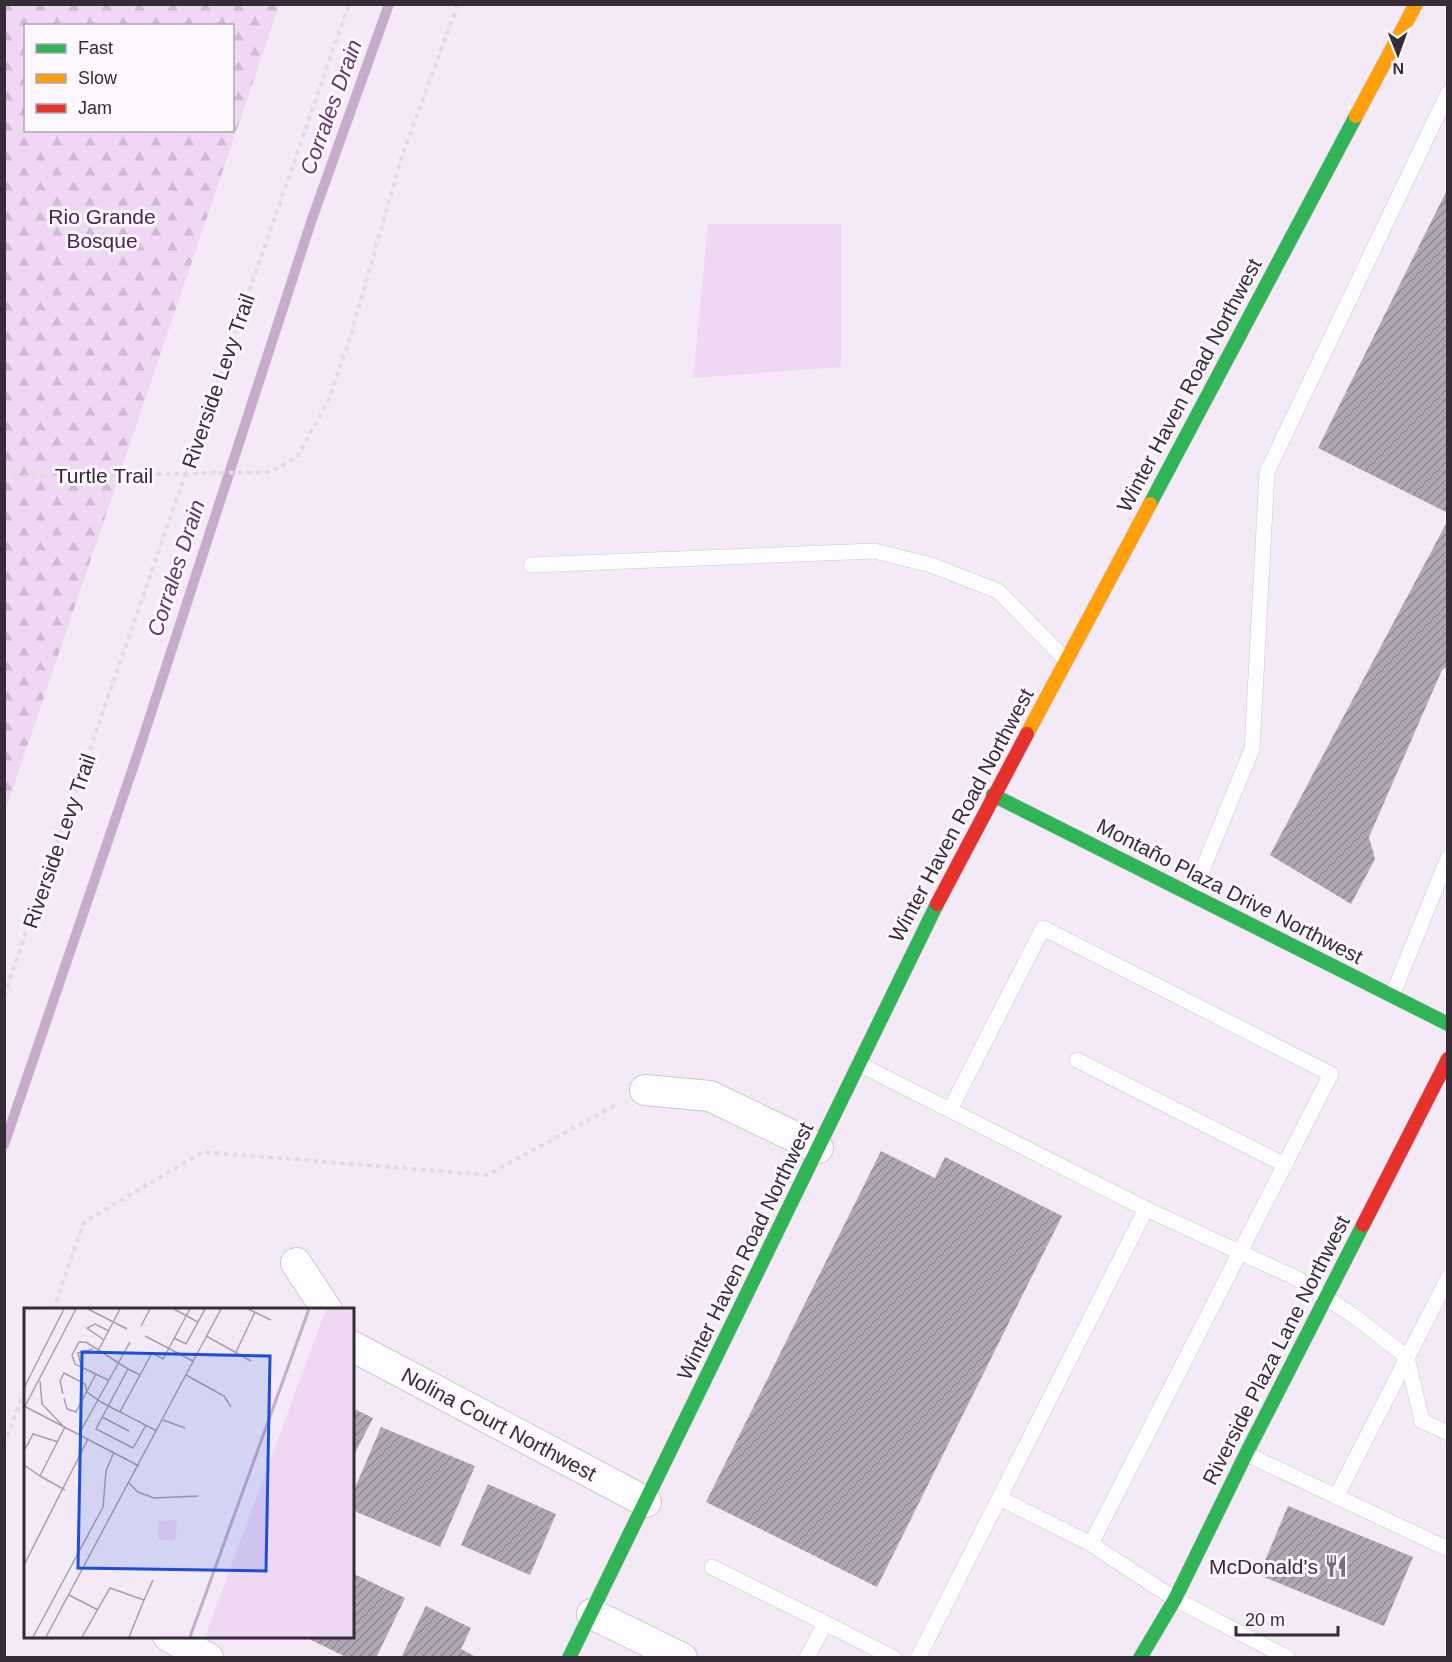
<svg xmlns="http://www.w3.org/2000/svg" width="1452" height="1662" viewBox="0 0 1452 1662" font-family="Arial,sans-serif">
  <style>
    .green { fill: #f0d8f5 }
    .forest { fill: url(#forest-firs); fill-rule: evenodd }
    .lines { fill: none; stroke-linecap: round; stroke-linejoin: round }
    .stream { stroke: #c6abcc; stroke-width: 10 }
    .building { fill: url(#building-hatch) }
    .lane-casing { stroke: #cfc6d1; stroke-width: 16 }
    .street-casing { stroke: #cfc6d1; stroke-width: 32 }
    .fast-casing { stroke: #cfc6d1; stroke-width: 15 }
    .slow-casing { stroke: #cfc6d1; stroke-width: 15 }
    .jam-casing { stroke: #cfc6d1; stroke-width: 15 }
    .path { stroke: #e0dce0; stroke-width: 4; stroke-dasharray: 4.5 4.5; stroke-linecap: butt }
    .lane { stroke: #fdfcfe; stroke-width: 15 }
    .street { stroke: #fdfcfe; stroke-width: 30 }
    .fast { stroke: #30b455; stroke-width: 14 }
    .slow { stroke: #ff9f0a; stroke-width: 14 }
    .jam { stroke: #e5322d; stroke-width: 14 }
    .labels { text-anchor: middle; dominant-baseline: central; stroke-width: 6; stroke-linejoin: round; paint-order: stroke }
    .park-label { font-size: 21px; fill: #4d2256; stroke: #fcf7fd }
    .street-label { font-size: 21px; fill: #362c38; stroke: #fcf7fd }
    .poi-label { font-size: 21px; fill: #362c38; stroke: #fcf7fd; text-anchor: end }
    .water-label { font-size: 22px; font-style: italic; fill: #63376c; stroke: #fcf7fd }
    .inset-river { fill: none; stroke: #c6abcc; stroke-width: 3 }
    .inset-road { fill: none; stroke: #a89eab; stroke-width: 1.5 }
    .view { fill: #1d4ed8; fill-opacity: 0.15; stroke: #1d4ed8; stroke-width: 3 }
    .inset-edge { fill: none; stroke: #362c38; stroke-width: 3 }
  </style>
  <defs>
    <pattern id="forest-firs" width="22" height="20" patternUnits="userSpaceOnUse" patternTransform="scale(1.5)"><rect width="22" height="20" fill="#f0d8f5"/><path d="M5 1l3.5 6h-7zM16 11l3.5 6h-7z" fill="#cebad3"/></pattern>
    <pattern id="building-hatch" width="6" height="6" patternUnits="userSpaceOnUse" patternTransform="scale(1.5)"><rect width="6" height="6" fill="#b0a8b3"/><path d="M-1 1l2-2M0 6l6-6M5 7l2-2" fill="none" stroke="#908993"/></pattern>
  </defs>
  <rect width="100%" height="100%" fill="#f4eaf7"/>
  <path class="green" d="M708,224h133v143l-148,11z"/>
  <path class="forest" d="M5,4l274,1 -274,807 -1,-807zM26,26h206v104h-206z"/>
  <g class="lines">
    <path class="stream" d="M4,1145l135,-395 173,-531 77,-215"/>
  </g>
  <path class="building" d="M1448,188v325l-130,-65z
    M1448,520v146l-6,4 -73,167 6,22 -24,45 -81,-49z
    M881,1151l54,27 10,-21 117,59 -185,371 -171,-85z
    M352,1408l21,10 -21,41z
    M381,1427l94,39 -35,81 -88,-37v-15z
    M488,1484l68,30 -26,61 -69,-30z
    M1288,1506l125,51 -29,69 -125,-51z
    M352,1573l53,25 -29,60h-28l-45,-22h49z
    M426,1606l45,22 -10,21 17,9h-77z"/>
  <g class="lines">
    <g class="lane-casing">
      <path id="lane" d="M531,565l343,-14 57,14 67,26 68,69
        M1192,895l60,-146 15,-277 181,-379
        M1392,996l56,-138
        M1077,1060l208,105
        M859,1064l287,145 -228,449
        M950,1110l93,-182 288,146 -240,470 -92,-46
        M1146,1209l152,70 56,37 53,41 15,64 26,12
        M1246,1454l202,95
        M1336,1497l112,-219
        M1091,1544l84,55 113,59
        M712,1567l113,56
        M807,1658l18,-35 69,35"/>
    </g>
    <g class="street-casing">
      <path id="street" d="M645,1090l65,6 108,52
        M296,1263l31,47
        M352,1346l294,156
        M592,1614l90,44
        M168,1636l40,22"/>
    </g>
    <g class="fast-casing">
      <path id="fast" d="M1150,504l206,-388
        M993,795l455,229
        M569,1658l368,-754
        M1140,1658l35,-59 71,-145 117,-229"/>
    </g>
    <g class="slow-casing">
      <path id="slow" d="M1356,116l60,-112
        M1027,734l123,-230"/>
    </g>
    <g class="jam-casing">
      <path id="jam" d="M937,904l90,-170
        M1363,1225l85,-166"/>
    </g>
    <path class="path" d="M4,477l266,-5 27,-15 32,-58 20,-58 54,-188 55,-149
      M4,996l345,-992
      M53,1310l31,-88 119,-70 284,23 131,-71
      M4,1445l22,-58"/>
    <use href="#lane" class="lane"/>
    <use href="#street" class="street"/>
    <use href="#fast" class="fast"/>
    <use href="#slow" class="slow"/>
    <use href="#jam" class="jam"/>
  </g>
  <defs>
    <g id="restaurant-bare" transform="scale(1.8)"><path d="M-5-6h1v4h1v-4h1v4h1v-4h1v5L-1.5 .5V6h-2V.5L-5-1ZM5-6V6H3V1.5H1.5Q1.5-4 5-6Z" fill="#786e7b" stroke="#fcf7fd" stroke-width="2.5" paint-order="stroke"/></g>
  </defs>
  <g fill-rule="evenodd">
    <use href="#restaurant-bare" x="1336" y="1566"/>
  </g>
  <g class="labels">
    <g class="park-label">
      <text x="102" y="216">Rio Grande<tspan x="102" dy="24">Bosque</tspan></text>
    </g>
    <g class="street-label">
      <text transform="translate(218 381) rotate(-71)">Riverside Levy Trail</text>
      <text transform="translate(1189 385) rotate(-62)">Winter Haven Road Northwest</text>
      <text x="104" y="475">Turtle Trail</text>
      <text transform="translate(961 815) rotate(-62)">Winter Haven Road Northwest</text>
      <text transform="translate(59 841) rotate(-71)">Riverside Levy Trail</text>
      <text transform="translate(1230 891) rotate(27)">Montaño Plaza Drive Northwest</text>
      <text transform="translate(745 1251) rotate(-64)">Winter Haven Road Northwest</text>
      <text transform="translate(1276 1350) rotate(-63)">Riverside Plaza Lane Northwest</text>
      <text transform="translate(499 1424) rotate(28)">Nolina Court Northwest</text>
    </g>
    <g class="poi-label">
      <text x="1318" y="1566">McDonald's</text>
    </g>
    <g class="water-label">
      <text transform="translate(331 107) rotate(-70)">Corrales Drain</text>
      <text transform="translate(176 568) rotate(-72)">Corrales Drain</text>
    </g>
  </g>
  <g transform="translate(24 1308)">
    <rect width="330" height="330" fill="#f4eaf7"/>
    <path d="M153,212l-2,20h-17v-19z" fill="#f0d8f5"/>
    <path d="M302,1h28v328h-149z" fill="#f0d8f5"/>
    <path class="inset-river" d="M166,329l119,-328"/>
    <path class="inset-road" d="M64,1l39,20M150,1l24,13M224,1l23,11M117,18l9,-17M121,28l48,25M182,28l45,25M150,30l12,6 19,-35M80,32l-17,-12 8,-4 14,7M74,43l22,-42M212,44l19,-40M57,58l-3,-13 15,-4M116,67l-12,-6 -32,60 37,19 13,-23M162,67l38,21 7,11M84,72l-33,-16 -3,-9 7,-13h7l42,27M16,73l2,23 21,22M0,80l40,-79M39,86l-3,-13 4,-8 21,11 2,8 14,10 19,10M40,90l3,11 9,3 20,-38M0,98l115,60M0,100l52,-99M78,109l27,14M139,112l22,8M133,123l-37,-19 32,-59 11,6 27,-50M55,126l51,-92M0,143l9,-17 25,8M0,157l16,11 25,-49M16,168l25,14M105,175l9,9 16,6 44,-2M0,257l64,-126M45,287l29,15M120,292l9,-20M9,329l70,-130 3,-36 8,-19M22,329l175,-328M58,329l28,-49 34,12 -15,37"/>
    <path class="view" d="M58,44l188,4 -4,215 -188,-3z"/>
    <rect width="330" height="330" class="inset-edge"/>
  </g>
  <rect width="1452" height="1662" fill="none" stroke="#362c38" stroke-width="12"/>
  <rect x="24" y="24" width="210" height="108" fill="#fcf7fd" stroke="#ada6ae" stroke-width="1.5"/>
  <rect x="36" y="44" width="30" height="9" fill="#30b455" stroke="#ada6ae" stroke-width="1.5"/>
  <text x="78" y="54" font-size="18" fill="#362c38">Fast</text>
  <rect x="36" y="74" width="30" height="9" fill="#ff9f0a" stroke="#ada6ae" stroke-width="1.5"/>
  <text x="78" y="84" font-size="18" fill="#362c38">Slow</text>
  <rect x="36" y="104" width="30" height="9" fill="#e5322d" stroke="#ada6ae" stroke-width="1.5"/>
  <text x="78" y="114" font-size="18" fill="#362c38">Jam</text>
  <g transform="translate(1398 54) rotate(179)" stroke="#fcf7fd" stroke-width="4.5" paint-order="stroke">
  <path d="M0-4.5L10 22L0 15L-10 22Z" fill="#362c38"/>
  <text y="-9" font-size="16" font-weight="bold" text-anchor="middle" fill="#362c38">N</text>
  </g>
  <path d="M1236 1626v9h102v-9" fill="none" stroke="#362c38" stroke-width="3"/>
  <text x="1245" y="1626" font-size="18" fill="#362c38" stroke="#fcf7fd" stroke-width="4.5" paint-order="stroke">20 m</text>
</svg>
